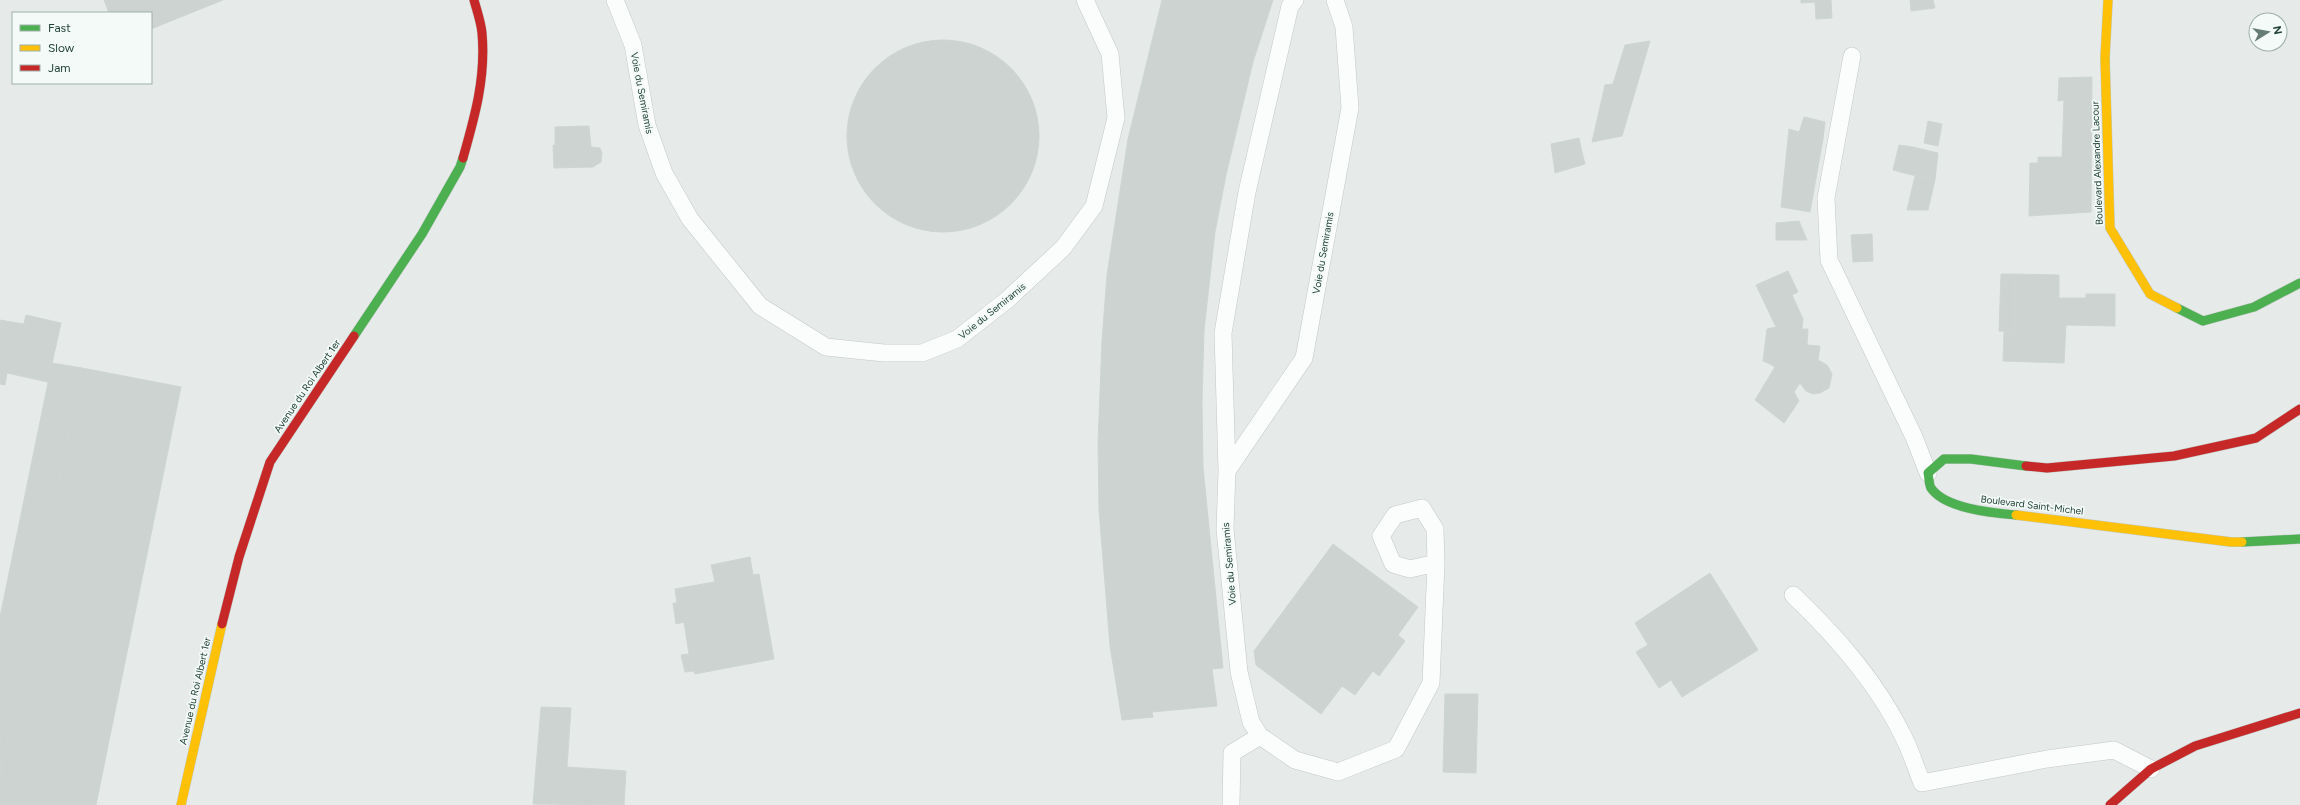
<svg xmlns="http://www.w3.org/2000/svg" width="2300" height="805" viewBox="0 0 2300 805" font-family="Figtree,sans-serif">
  <style>
    .water { fill: #a3d7dd }
    .building { fill: #ccd3d0; stroke: #ced5d2 }
    .lines { fill: none; stroke-linecap: round; stroke-linejoin: round }
    .lane-casing { stroke: #c3c8c6; stroke-width: 18 }
    .fast-casing { stroke: #c1c9c6; stroke-width: 10 }
    .slow-casing { stroke: #c1c9c6; stroke-width: 10 }
    .jam-casing { stroke: #c1c9c6; stroke-width: 10 }
    .lane { stroke: #fbfcfc; stroke-width: 17 }
    .fast { stroke: #4caf50; stroke-width: 9 }
    .slow { stroke: #ffc107; stroke-width: 9 }
    .jam { stroke: #c62828; stroke-width: 9 }
    .labels { text-anchor: middle; dominant-baseline: central; stroke-width: 3.5; stroke-linejoin: round; paint-order: stroke }
    .street-label { font-size: 10px; fill: #214238; stroke: #f4faf7 }
  </style>
  <rect width="100%" height="100%" fill="#e6ebe9"/>
  <path class="water" d="M994,74c66,56 5,159 -69,117 -12,-7 -23,-21 -25,-36 -2,-18 2,-34 16,-46l20,18c-2,20 3,32 26,26 10,-11 8,-22 -3,-31 5,-22 16,-36 35,-48z"/>
  <path class="building" d="M104,0h119l-72,29v-16h-42z
    M1162,0h111l-20,62 -27,113 -11,57 -11,99 -2,70 1,66 20,201 -11,1 5,37 -65,6 1,5 -31,3 -12,-74 -11,-136 -1,-67 4,-102 5,-66 21,-136z
    M1801,0h30l1,18 -16,1 -1,-17 -14,1z
    M1910,0h23l2,8 -24,3z
    M847 136a96 96 0 1 1 192 0a96 96 0 1 1-192 0Z
    M1650,41l-28,95 -30,6 13,-57 8,-1 12,-39z
    M2092,77l-1,135 -62,4 1,-53h8v-6h24l2,-57 -6,1 1,-23z
    M1804,117l21,5 -2,17 -24,-6z
    M1928,121l14,3 -4,22 -14,-3z
    M589,126l2,21 9,1 2,5 -1,9 -8,5 -39,1 -1,-23h2v-18z
    M1789,129l34,10 -13,73 -29,-5z
    M1579,138l3,14 -29,6 -2,-14z
    M1899,145l14,2 -5,27 -15,-4z
    M1913,147l25,6 -3,27 -27,-6z
    M1582,152l3,12 -30,9 -2,-15z
    M1915,176l20,4 -7,30h-21z
    M1799,221l8,19h-31v-17z
    M1872,234l1,27 -20,1 -2,-27z
    M1788,271l10,21 -6,3 11,24 -1,10h6l-1,16 13,1 -2,14 9,5 5,9 -3,14 -9,5 -7,1 -7,-3 -6,-8 -6,9 5,9 -15,22 -29,-23 20,-33 -5,-3 6,-37 -20,-42z
    M2001,274h13v58l-15,-1z
    M2014,274l45,1v23h27v-4h29v32l-49,-1 -2,38 -61,-2 1,-29h10z
    M26,315l35,8 -13,59 -41,-9 -2,12 -5,-1v-64l24,4z
    M1776,327l-6,37 -7,-3 4,-32z
    M52,363l30,5 -82,409v-160z
    M82,368l99,19 -85,418h-96v-28z
    M1333,544l85,63 -20,28 7,6 -26,35 -6,-5 -18,24 -13,-9 -21,28 -65,-49 -2,-14z
    M750,557l3,18 -38,7 -4,-17z
    M1710,573l48,77 -76,47 -11,-17 -12,8 -23,-36 12,-7 -13,-22z
    M759,574l15,85 -79,15 -1,-3 -9,1 -4,-17 8,-1 -5,-32 -8,2 -3,-21h4l-2,-14z
    M1445,694h33l-2,79 -33,-1z
    M541,707l30,1 -4,59 59,4 -2,34 -91,-1z"/>
  <g class="lines">
    <g class="lane-casing">
      <path id="lane" d="M615,0l18,45 14,80 17,48 26,46 70,87 66,41 58,6h38l35,-14 50,-39 56,-52 31,-42 22,-88 -6,-64 -25,-54
        M1335,0l9,27 6,81 -46,250 -77,113 -2,58 14,143 12,50 9,14 35,24 43,12 58,-23 35,-66 5,-120 -1,-34 -13,-21 -27,7 -14,21 12,28 17,5 26,-6
        M1852,56l-26,142 3,62 85,177 14,36
        M1227,471l-4,-138 24,-141 43,-186 5,-6
        M1793,595c43,41 85,88 111,143 7,14 12,30 18,45l125,-24 67,-9 37,19
        M1231,805l1,-52 28,-17"/>
    </g>
    <g class="fast-casing">
      <path id="fast" d="M2177,308l26,13 51,-14 46,-24
        M354,336l68,-102 38,-67 3,-9
        M2016,515c-22,-2 -71,-6 -85,-27 -2,-3 -2,-11 -3,-15l16,-14h27l55,7
        M2242,542l58,-3"/>
    </g>
    <g class="slow-casing">
      <path id="slow" d="M2108,0l-3,58 5,170 40,66 27,14
        M2016,515l215,27h11
        M181,805l41,-181"/>
    </g>
    <g class="jam-casing">
      <path id="jam" d="M463,158c12,-42 23,-81 19,-125 -1,-11 -5,-22 -8,-33
        M2026,466l21,2 127,-12 82,-18 44,-29
        M222,624l17,-67 31,-95 84,-126
        M2110,805l41,-36 44,-23 105,-33"/>
    </g>
    <use href="#lane" class="lane"/>
    <use href="#fast" class="fast"/>
    <use href="#slow" class="slow"/>
    <use href="#jam" class="jam"/>
  </g>
  <g class="labels">
    <g class="street-label">
      <text transform="translate(642 93) rotate(79)">Voie du Semiramis</text>
      <text transform="translate(2097 163) rotate(-92)">Boulevard Alexandre Lacour</text>
      <text transform="translate(1323 253) rotate(-80)">Voie du Semiramis</text>
      <text transform="translate(992 311) rotate(-39)">Voie du Semiramis</text>
      <text transform="translate(307 386) rotate(-56)">Avenue du Roi Albert 1er</text>
      <text transform="translate(2032 505) rotate(7)">Boulevard Saint-Michel</text>
      <text transform="translate(1229 564) rotate(-95)">Voie du Semiramis</text>
      <text transform="translate(195 691) rotate(-77)">Avenue du Roi Albert 1er</text>
    </g>
  </g>
  <rect x="12" y="12" width="140" height="72" fill="#f4faf7" stroke="#a0b0ab"/>
  <rect x="20" y="25" width="20" height="6" fill="#4caf50" stroke="#a0b0ab"/>
  <text x="48" y="32" font-size="12" fill="#214238">Fast</text>
  <rect x="20" y="45" width="20" height="6" fill="#ffc107" stroke="#a0b0ab"/>
  <text x="48" y="52" font-size="12" fill="#214238">Slow</text>
  <rect x="20" y="65" width="20" height="6" fill="#c62828" stroke="#a0b0ab"/>
  <text x="48" y="72" font-size="12" fill="#214238">Jam</text>
  <g transform="translate(2268 32) rotate(79)"><circle r="19" fill="#f4faf7" stroke="#a0b0ab"/>
  <path d="M0-3L7 15L0 10L-7 15Z" fill="#667d76"/>
  <text y="-6" font-size="11" font-weight="bold" text-anchor="middle" fill="#214238">N</text>
  </g>
</svg>
